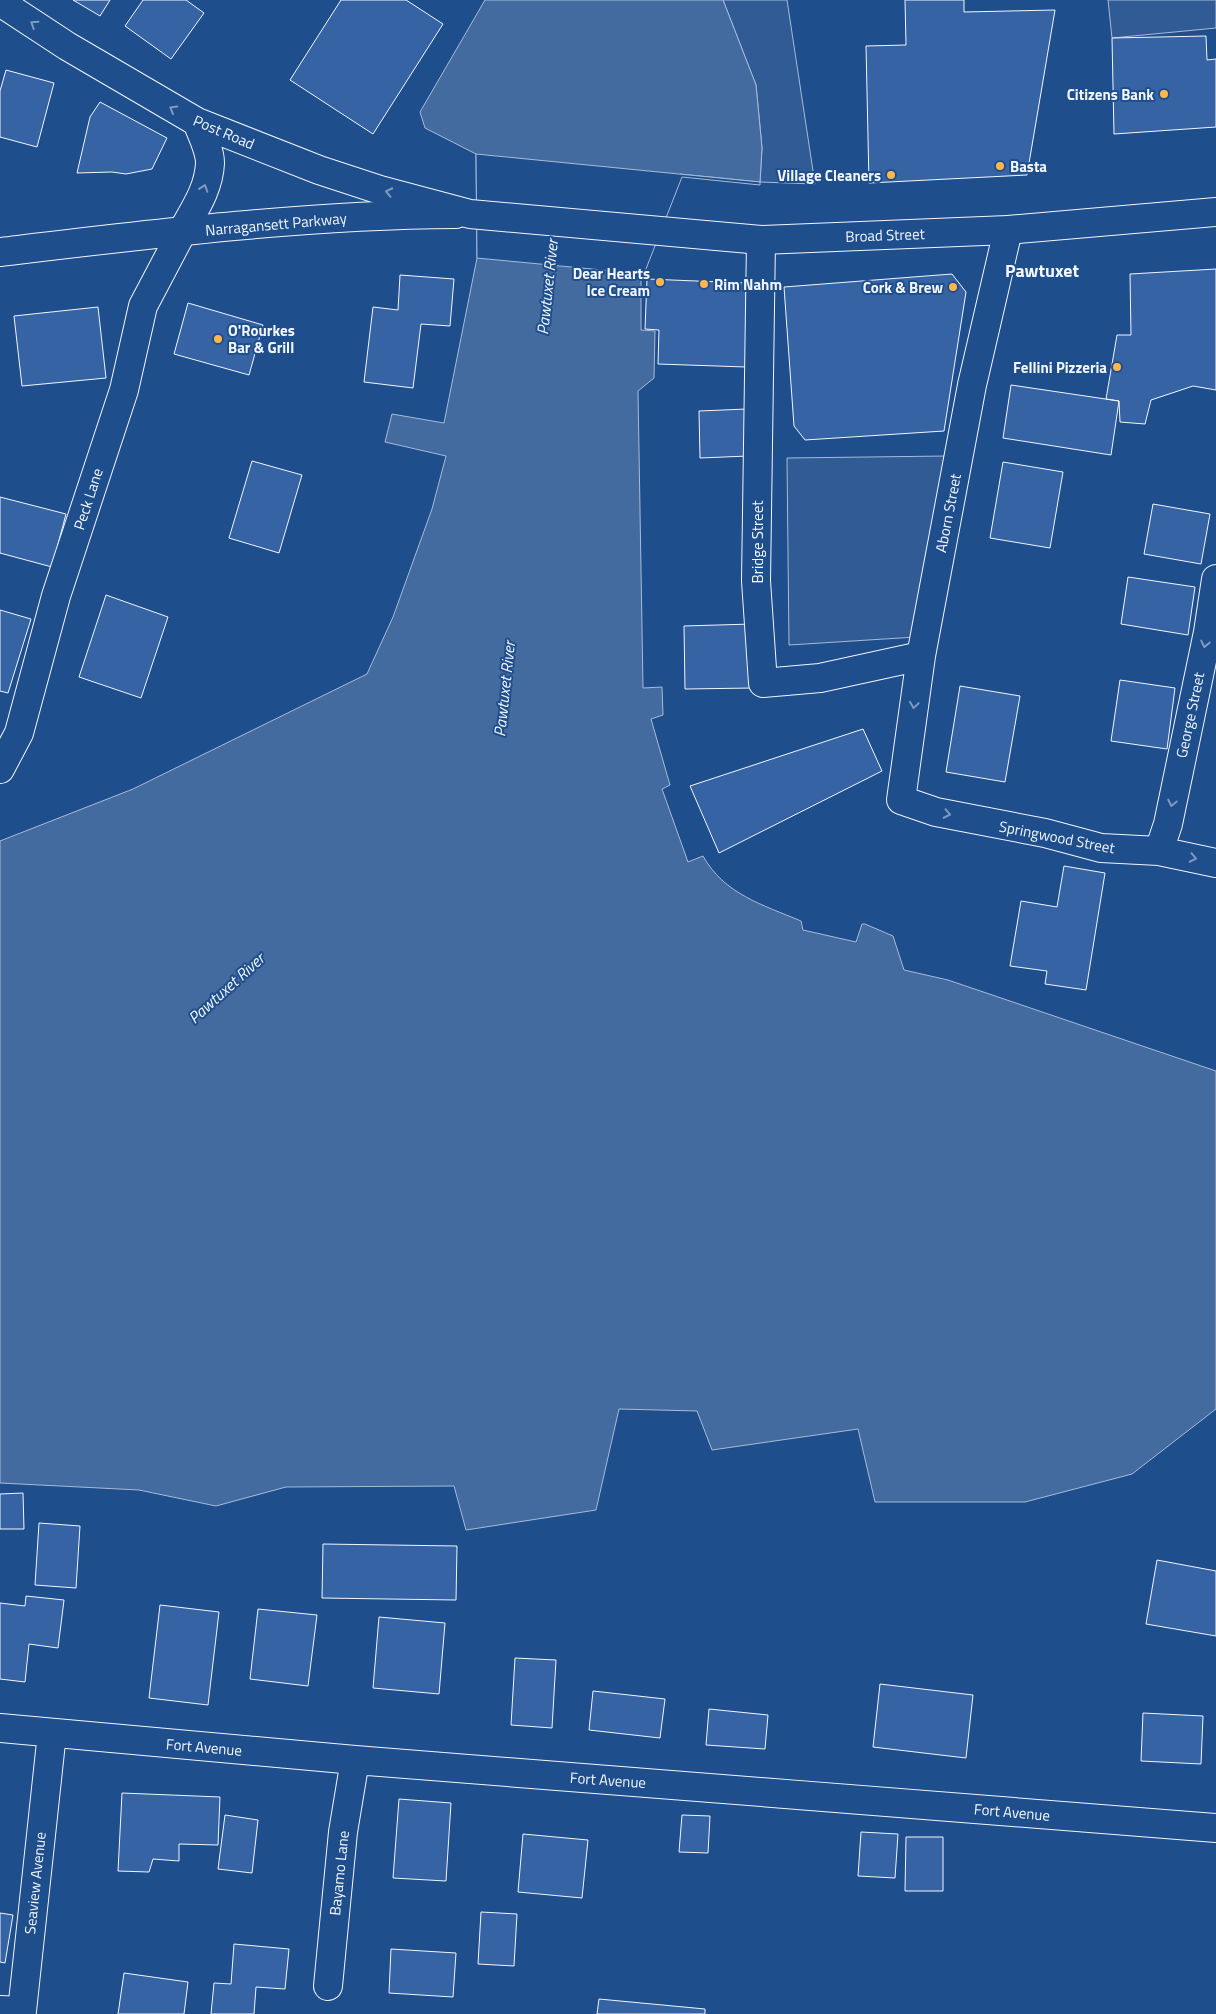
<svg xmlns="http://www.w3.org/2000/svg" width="1216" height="2014" viewBox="0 0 1216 2014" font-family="'Titillium Web',sans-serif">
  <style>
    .built { fill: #305b95; stroke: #a8bbd7 }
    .water { fill: #446ba0; stroke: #a8bbd7 }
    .pier { fill: #1f4e8c; stroke: #a8bbd7 }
    .building { fill: #3563a3; stroke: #f2f6ff }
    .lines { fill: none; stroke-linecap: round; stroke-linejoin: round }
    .minor-casing { stroke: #f2f6ff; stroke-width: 30 }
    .tertiary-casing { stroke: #f2f6ff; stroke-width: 30 }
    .secondary-casing { stroke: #f2f6ff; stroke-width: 30 }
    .minor { stroke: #1f4e8c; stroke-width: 28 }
    .tertiary { stroke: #1f4e8c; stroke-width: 28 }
    .secondary { stroke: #1f4e8c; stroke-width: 28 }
    .oneway { stroke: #7e9ac0 }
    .poi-dot { fill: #ffb74d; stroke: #1f4e8c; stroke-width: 2 }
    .labels { text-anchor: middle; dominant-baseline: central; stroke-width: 4; stroke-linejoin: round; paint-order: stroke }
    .poi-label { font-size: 15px; font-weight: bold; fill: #f2f6ff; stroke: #1f4e8c; text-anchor: end }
    .street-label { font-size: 15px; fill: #f2f6ff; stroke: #1f4e8c }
    .water-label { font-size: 16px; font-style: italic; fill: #f2f6ff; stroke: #1f4e8c }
    .quarter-label { font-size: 18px; font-weight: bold; fill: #f2f6ff; stroke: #1f4e8c }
  </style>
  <rect width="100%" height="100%" fill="#1f4e8c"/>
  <path class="built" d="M723,0h64l28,184 -55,-2 2,-34 -6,-63z
    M1108,0h108v28l-104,10z
    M947,456l-31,181 -127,8 -2,-187z"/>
  <path class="water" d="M485,0h238l33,85 6,63 -2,34 -80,-8 -39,99v57l14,1 -1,47 -16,13 5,297 19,-1 1,28 -12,4 19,66 -8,4 26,73 15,-6c21,38 60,49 98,65l2,9 53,12 6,-18h3l28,12 11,34 44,10 268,91v338l-84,65 -107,28h-150l-17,-73 -146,21 -15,-39 -78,-2 -23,101 -130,20 -12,-44 -168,1 -70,19 -77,-16 -139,-7v-642l133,-52 234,-115 26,-57 39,-108 14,-53 -61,-14 7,-28 52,9 33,-165 -1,-104 -51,-26 -5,-16z"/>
  <path class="pier" d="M476,154l284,28v3l-78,-8 -38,97 -167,-16z"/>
  <path class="building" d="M73,0h37l-10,16z
    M143,0h43l18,13 -33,46 -46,-33z
    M341,0h65l37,24 -70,110 -83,-54z
    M905,0h59v12l91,-2 -28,165 -158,8 -3,-137 40,-1z
    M1206,36l1,24 9,-1v68l-102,7 -2,-96z
    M6,70l48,13 -17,64 -37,-10v-46z
    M100,102l67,36 -15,31 -26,5 -14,-2 -35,1 13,-56z
    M1216,269v121l-23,-4 -42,14 -6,24 -25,-2 -1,-21 -13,-2 11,-64h14l-1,-61z
    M952,274l14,18 -22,139 -139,9 -11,-14 -10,-139z
    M400,275l54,4 -4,47 -29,-2 -8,64 -49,-6 9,-75 25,3z
    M647,279l99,4v84l-88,-3 1,-34 -14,-1z
    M188,303l75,22 -14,50 -75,-21z
    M98,307l8,71 -84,8 -8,-70z
    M1011,385l108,16 -8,54 -108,-17z
    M747,409l1,47 -48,2 -1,-47z
    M252,461l50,14 -23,78 -50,-15z
    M1003,462l60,10 -13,76 -60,-10z
    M0,497l66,17 -14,53 -52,-14z
    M1153,504l57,10 -9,50 -57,-10z
    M1128,577l67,10 -7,48 -67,-11z
    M106,595l62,22 -27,81 -62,-21z
    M0,610l31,9 -23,74 -8,-2z
    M752,624l1,64 -68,1 -1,-63z
    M1120,680l55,8 -8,61 -56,-8z
    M960,686l60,10 -15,86 -59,-10z
    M863,729l19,42 -163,82 -29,-67z
    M1064,866l41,7 -19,117 -41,-6 2,-13 -37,-5 11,-65 36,6z
    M23,1493l1,36h-24v-35z
    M39,1523l41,3 -4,62 -41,-3z
    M323,1544l134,2 -1,54 -134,-2z
    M1157,1560l59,11v65l-70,-12z
    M26,1596l38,4 -6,48 -29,-4 -4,38 -25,-3v-76l25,3z
    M160,1605l59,7 -11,93 -59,-7z
    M258,1609l59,6 -9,71 -58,-7z
    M379,1617l66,6 -6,71 -66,-6z
    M515,1658l41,2 -4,68 -41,-3z
    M880,1684l93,11 -7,63 -93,-11z
    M593,1691l72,8 -5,39 -71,-8z
    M709,1709l59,6 -3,34 -59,-4z
    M1143,1713l60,3 -2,48 -60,-3z
    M122,1793l98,4 -2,48 -39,-1v17l-26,-2 -4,13 -31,-1z
    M399,1799l52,4 -5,78 -53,-3z
    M225,1815l33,5 -6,53 -34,-4z
    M682,1815l28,1 -2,37 -29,-1z
    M861,1832l37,2 -3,44 -37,-2z
    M523,1834l65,6 -6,58 -64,-6z
    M906,1837h37v54h-38z
    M481,1912l36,2 -3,52 -36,-2z
    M0,1913l13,2 -8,48 -5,-1z
    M234,1944l55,5 -4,40 -29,-2 -2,27h-43l3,-31 17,1z
    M391,1949l65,4 -3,44 -64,-4z
    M124,1973l64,9 -4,32h-66z
    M599,1999l106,10v5h-108z"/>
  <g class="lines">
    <g class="minor-casing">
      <path id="minor" d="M1008,230l-36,155 -51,271 -20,144 35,12 109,21 56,15 58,3 57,12
        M761,240l-5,341 7,102 57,-5 101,-22
        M0,769l19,-36 37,-137 68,-206 19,-84 39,-74
        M1159,851l9,-27 40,-192 8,-53
        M0,1728l355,32 861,68
        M328,1986l15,-154 12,-72
        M0,2010l22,1 30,-278"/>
    </g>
    <g class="tertiary-casing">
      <path id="tertiary" d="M0,252c151,-18 304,-37 456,-38"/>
    </g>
    <g class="secondary-casing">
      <path id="secondary" d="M0,2l67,44 130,76 122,48 61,20 90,24 291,26 247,-10 208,-18
        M182,232c12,-22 27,-43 28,-69 0,-13 -8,-28 -13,-41"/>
    </g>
    <use href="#minor" class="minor"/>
    <use href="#tertiary" class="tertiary"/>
    <use href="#secondary" class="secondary"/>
  </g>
  <defs><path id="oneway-chevron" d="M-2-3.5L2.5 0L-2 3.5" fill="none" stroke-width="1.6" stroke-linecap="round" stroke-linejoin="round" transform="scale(1.25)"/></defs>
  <g class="oneway">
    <use href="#oneway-chevron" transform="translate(34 24) rotate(-147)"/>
    <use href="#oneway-chevron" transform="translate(173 109) rotate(-150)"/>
    <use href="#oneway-chevron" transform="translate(204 188) rotate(-71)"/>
    <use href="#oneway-chevron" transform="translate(389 192) rotate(-168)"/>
    <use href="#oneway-chevron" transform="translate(1205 644) rotate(102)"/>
    <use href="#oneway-chevron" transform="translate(914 705) rotate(98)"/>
    <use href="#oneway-chevron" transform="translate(1172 803) rotate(102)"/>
    <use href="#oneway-chevron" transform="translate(947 814) rotate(12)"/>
    <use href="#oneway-chevron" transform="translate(1193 858) rotate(12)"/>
  </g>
  <g class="poi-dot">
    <circle cx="1164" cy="94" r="5"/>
    <circle cx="1000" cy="166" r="5"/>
    <circle cx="891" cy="175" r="5"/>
    <circle cx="660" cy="282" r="5"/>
    <circle cx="704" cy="284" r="5"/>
    <circle cx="953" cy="287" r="5"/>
    <circle cx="218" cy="339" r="5"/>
    <circle cx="1117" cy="367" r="5"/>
  </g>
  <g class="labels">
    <g class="poi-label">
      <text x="1154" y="94">Citizens Bank</text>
      <text x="1010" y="166" text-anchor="start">Basta</text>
      <text x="881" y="175">Village Cleaners</text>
      <text x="650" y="273">Dear Hearts<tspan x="650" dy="17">Ice Cream</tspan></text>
      <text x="714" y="284" text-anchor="start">Rim Nahm</text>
      <text x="943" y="287">Cork &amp; Brew</text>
      <text x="228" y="330" text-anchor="start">O'Rourkes<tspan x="228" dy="17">Bar &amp; Grill</tspan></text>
      <text x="1107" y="367">Fellini Pizzeria</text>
    </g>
    <g class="street-label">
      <text transform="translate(224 132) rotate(23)">Post Road</text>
      <text transform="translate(276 224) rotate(-5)">Narragansett Parkway</text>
      <text transform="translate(885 235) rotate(-2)">Broad Street</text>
      <text transform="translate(88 499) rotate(-72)">Peck Lane</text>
      <text transform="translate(948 513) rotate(-79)">Aborn Street</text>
      <text transform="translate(757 542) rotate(-90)">Bridge Street</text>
      <text transform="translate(1190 715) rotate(-78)">George Street</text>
      <text transform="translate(1057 837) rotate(11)">Springwood Street</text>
      <text transform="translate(204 1747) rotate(5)">Fort Avenue</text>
      <text transform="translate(608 1780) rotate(4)">Fort Avenue</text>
      <text transform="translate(1012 1812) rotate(5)">Fort Avenue</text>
      <text transform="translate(339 1873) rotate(-84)">Bayamo Lane</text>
      <text transform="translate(35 1883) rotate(-84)">Seaview Avenue</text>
    </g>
    <g class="water-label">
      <text transform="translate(547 287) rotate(-84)">Pawtuxet River</text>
      <text transform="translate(504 689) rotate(-84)">Pawtuxet River</text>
      <text transform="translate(226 988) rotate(-42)">Pawtuxet River</text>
    </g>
    <g class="quarter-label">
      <text x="1042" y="270">Pawtuxet</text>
    </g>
  </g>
</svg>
